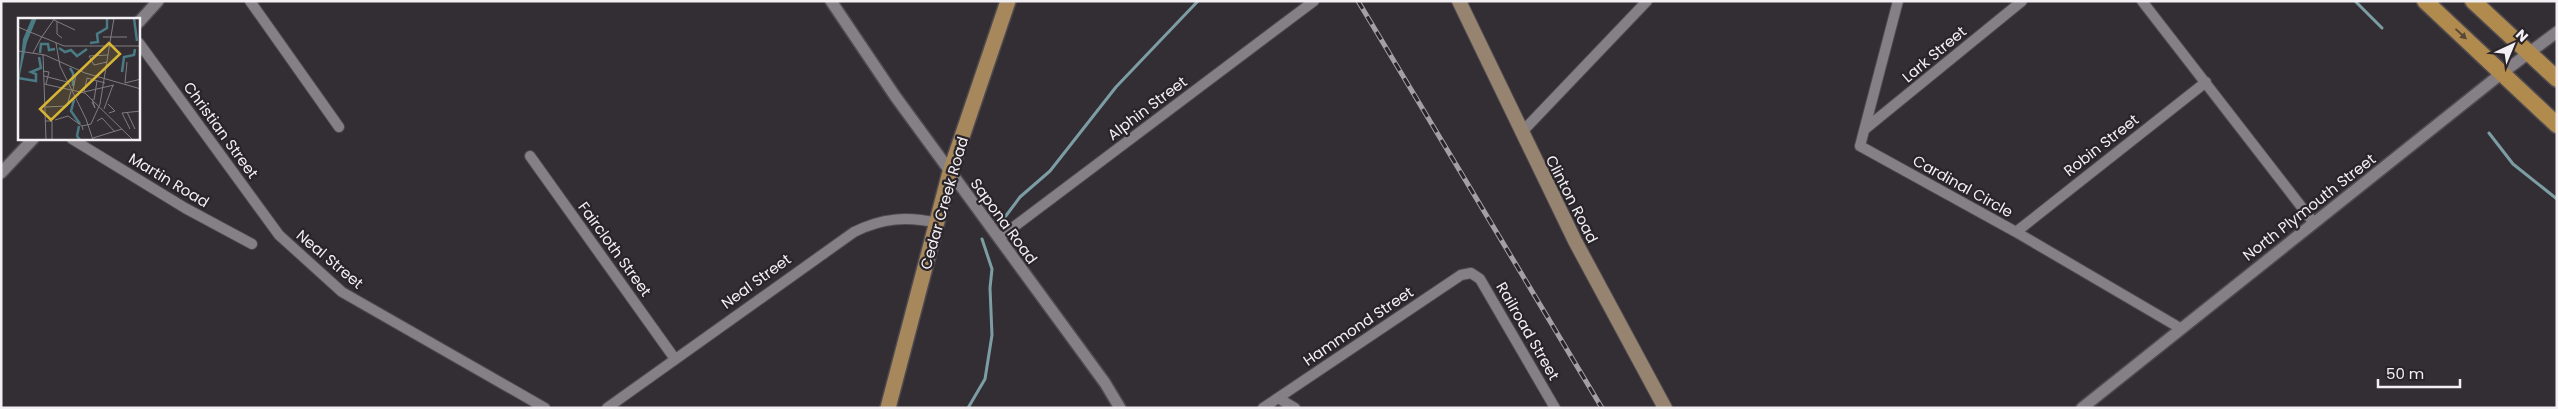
<svg xmlns="http://www.w3.org/2000/svg" width="2558" height="409" viewBox="0 0 2558 409" font-family="Poppins,sans-serif">
  <style>
    .lines { fill: none; stroke-linecap: round; stroke-linejoin: round }
    .stream { stroke: #7d9da5; stroke-width: 3 }
    .minor-casing { stroke: #4f4a4f; stroke-width: 12 }
    .tertiary-casing { stroke: #4f4a4f; stroke-width: 14 }
    .secondary-casing { stroke: #4f4a4f; stroke-width: 16 }
    .primary-casing { stroke: #4f4a4f; stroke-width: 18 }
    .trunk-casing { stroke: #4f4a4f; stroke-width: 19 }
    .minor { stroke: #858086; stroke-width: 10 }
    .tertiary { stroke: #858086; stroke-width: 11 }
    .secondary { stroke: #968471; stroke-width: 14 }
    .primary { stroke: #a6885c; stroke-width: 15 }
    .trunk { stroke: #b18a4e; stroke-width: 16 }
    .rail-casing { stroke: #a39fa3; stroke-width: 5 }
    .rail { stroke: #292429; stroke-width: 3; stroke-dasharray: 9; stroke-linecap: butt }
    .oneway { fill: #594836 }
    .labels { text-anchor: middle; dominant-baseline: central; stroke-width: 4.5; stroke-linejoin: round; paint-order: stroke }
    .street-label { font-size: 15px; fill: #f3f0f3; stroke: #292429 }
    .inset-river { fill: none; stroke: #4a7a83; stroke-width: 2.5 }
    .inset-road { fill: none; stroke: #807c80; stroke-width: 1 }
    .view { fill: #d6b534; fill-opacity: 0.15; stroke: #d6b534; stroke-width: 2.5 }
    .inset-edge { fill: none; stroke: #f3f0f3; stroke-width: 2.5 }
  </style>
  <rect width="100%" height="100%" fill="#332e33"/>
  <g class="lines">
    <path class="stream" d="M2355,1l27,27
      M2489,133l24,31 44,35
      M1002,221l18,-24 30,-26 66,-84 82,-86
      M968,408l17,-29 7,-44 -2,-47 2,-19 -10,-30"/>
    <g class="minor-casing">
      <path id="minor" d="M250,1l89,126
        M1898,1l-38,145 156,86 164,96
        M2142,1l172,222
        M139,43l140,192 63,57 203,116
        M1865,129l157,-128
        M1521,133l126,-132
        M72,139l113,69 67,36
        M530,156l145,203
        M2016,232l190,-150
        M999,238l315,-237
        M1278,398l17,10
        M607,408l247,-176c28,-14 53,-16 83,-9
        M1263,408l198,-133 10,-2 9,6 75,129"/>
    </g>
    <g class="tertiary-casing">
      <path id="tertiary" d="M831,1l64,95 210,287 15,25
        M139,22l19,-21
        M1,173l32,-34
        M2082,408l420,-335 55,-41"/>
    </g>
    <g class="secondary-casing">
      <path id="secondary" d="M1459,1l116,240 90,167"/>
    </g>
    <g class="primary-casing">
      <path id="primary" d="M888,408l62,-236 58,-171"/>
    </g>
    <g class="trunk-casing">
      <path id="trunk" d="M2425,1l132,124
        M2473,1l84,78"/>
    </g>
    <use href="#minor" class="minor"/>
    <use href="#tertiary" class="tertiary"/>
    <use href="#secondary" class="secondary"/>
    <use href="#primary" class="primary"/>
    <use href="#trunk" class="trunk"/>
    <g class="rail-casing">
      <path id="rail" d="M1358,1l244,407"/>
    </g>
    <use href="#rail" class="rail"/>
  </g>
  <defs><path id="oneway-solid" d="M-6-.8H1V-3.2L6.5 0L1 3.2V.8H-6Z" transform="scale(1.25)"/></defs>
  <use class="oneway" href="#oneway-solid" transform="translate(2461 34) rotate(43)"/>
  <g class="labels">
    <g class="street-label">
      <text transform="translate(1934 54) rotate(-40)">Lark Street</text>
      <text transform="translate(1147 108) rotate(-37)">Alphin Street</text>
      <text transform="translate(221 130) rotate(54)">Christian Street</text>
      <text transform="translate(2101 145) rotate(-38)">Robin Street</text>
      <text transform="translate(169 180) rotate(31)">Martin Road</text>
      <text transform="translate(1963 186) rotate(29)">Cardinal Circle</text>
      <text transform="translate(1572 199) rotate(63)">Clinton Road</text>
      <text transform="translate(944 203) rotate(-74)">Cedar Creek Road</text>
      <text transform="translate(2309 207) rotate(-38)">North Plymouth Street</text>
      <text transform="translate(1004 221) rotate(54)">Sapona Road</text>
      <text transform="translate(615 249) rotate(54)">Faircloth Street</text>
      <text transform="translate(330 259) rotate(40)">Neal Street</text>
      <text transform="translate(756 281) rotate(-36)">Neal Street</text>
      <text transform="translate(1358 326) rotate(-34)">Hammond Street</text>
      <text transform="translate(1528 331) rotate(60)">Railroad Street</text>
    </g>
  </g>
  <g transform="translate(18 18)">
    <rect width="122" height="122" fill="#332e33"/>
    <path d="M14,0h5l-10,24 -9,42 5,-45z" fill="#4a7a83"/>
    <path class="inset-river" d="M116,0l3,23M72,25l8,-1 -1,-8 10,-6v-10M41,30l6,4 6,-2 6,6 10,-7M22,35l1,-9h7l1,6 6,-1M52,50l3,5v13M104,54l2,-15 10,-2 1,-6M0,60l18,3v-7l-5,-2 10,-4 -2,-11M56,82l-3,11 9,13M61,108l-2,10 3,4"/>
    <path class="inset-road" d="M36,2l21,10M39,3v13l5,4M0,9l46,19h77M85,19h24M23,20l14,-20M38,25l4,23 26,53 7,21M0,33l27,4 40,18 56,16M15,35l8,-15M25,36l3,86M89,44l-13,3 -5,-9 19,-1M25,53l6,1 -3,12M26,58l23,6M107,65l2,-21M107,65l16,-4M26,66l41,9 48,47M55,72l3,-15M66,74l3,-14 18,5M66,74l30,-7M76,82l3,-19M74,84l3,6 -3,-9M90,86l7,7 -6,2M27,89l22,-1 4,-15M86,91l9,-24M109,94l8,17M37,102l13,-4 14,10M27,103h7v19M79,103l5,-3 13,14M112,111l-8,-16 19,-2M65,112l-1,-4 9,-2 9,-20 14,-86M75,120l29,-9"/>
    <path class="view" d="M91,25l11,11 -69,66 -11,-11z"/>
    <rect width="122" height="122" class="inset-edge"/>
  </g>
  <rect width="2558" height="409" fill="none" stroke="#f3f0f3" stroke-width="5"/>
  <g transform="translate(2513 45) rotate(44)" stroke="#292429" stroke-width="4" paint-order="stroke">
  <path d="M0-4L9 19L0 12L-9 19Z" fill="#f3f0f3"/>
  <text y="-8" font-size="14" font-weight="bold" text-anchor="middle" fill="#f3f0f3">N</text>
  </g>
  <path d="M2378 379v8h82v-8" fill="none" stroke="#f3f0f3" stroke-width="2.5"/>
  <text x="2386" y="379" font-size="15" fill="#f3f0f3" stroke="#292429" stroke-width="4" paint-order="stroke">50 m</text>
</svg>
